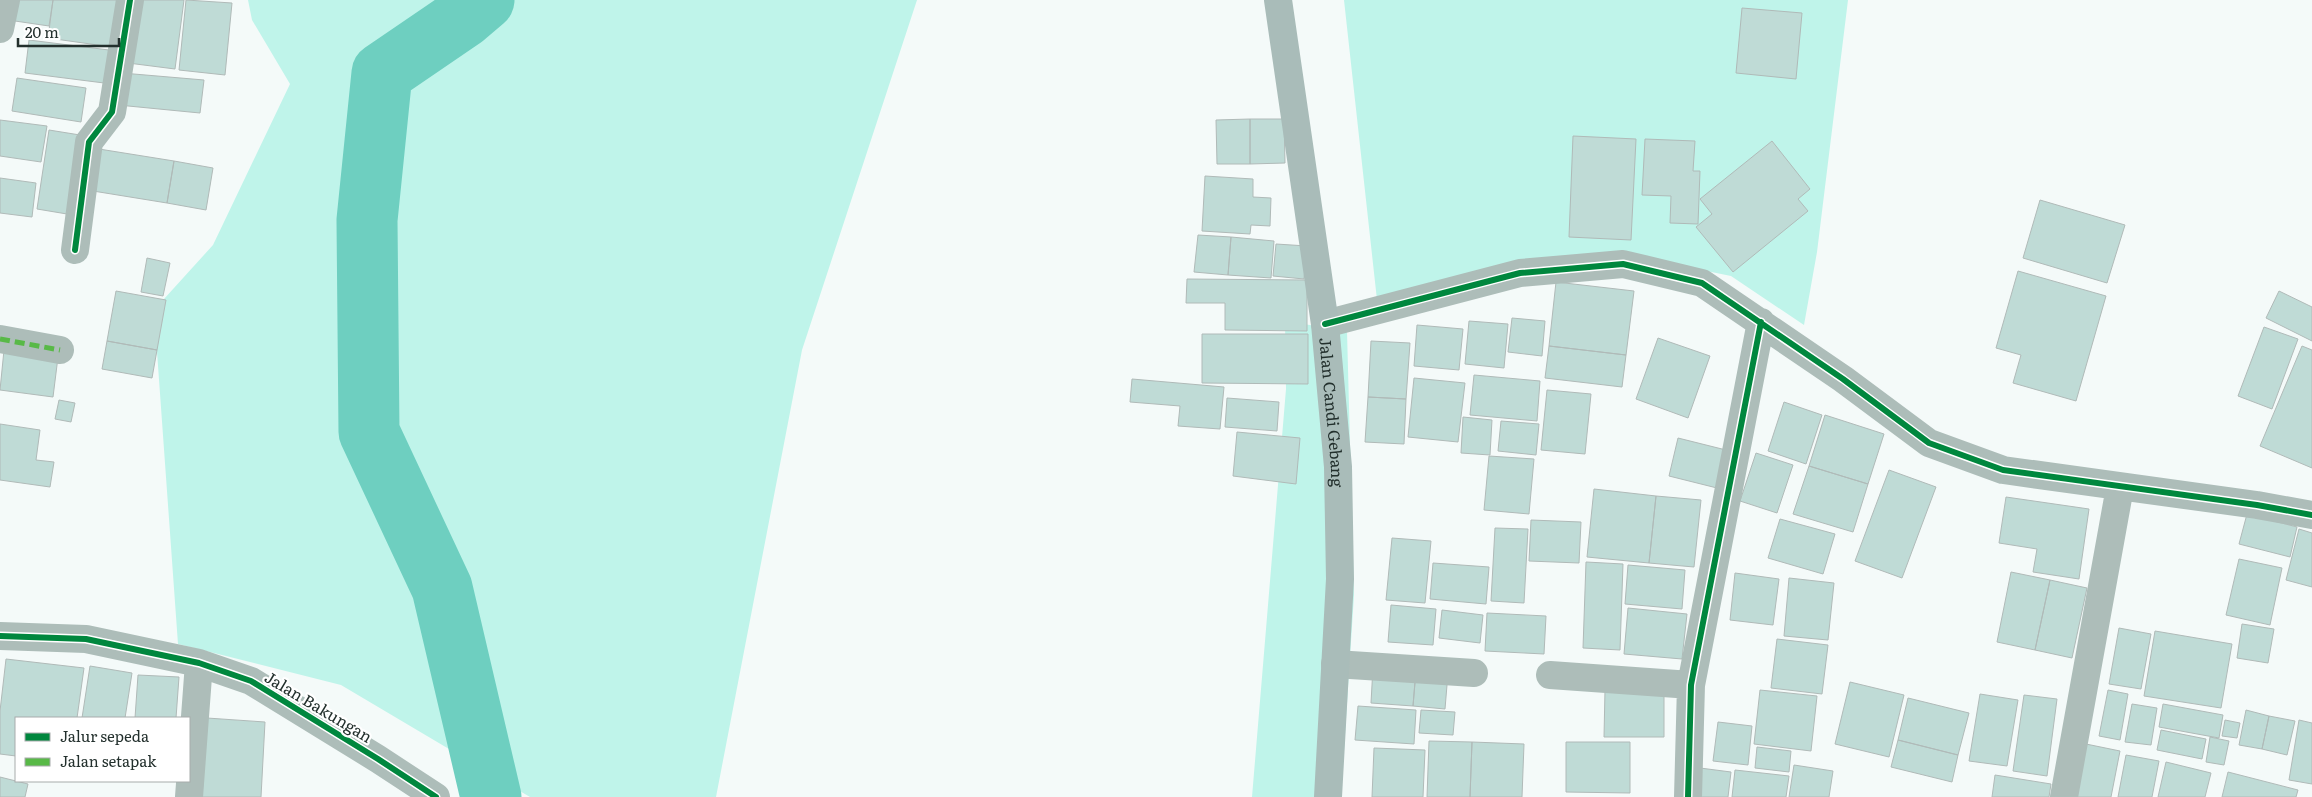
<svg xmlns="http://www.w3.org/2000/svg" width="2312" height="797" viewBox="0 0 2312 797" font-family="Literata,serif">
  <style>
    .green { fill: #bff4ea }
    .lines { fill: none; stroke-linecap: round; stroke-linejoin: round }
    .river { stroke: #6ecfc0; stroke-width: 61 }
    .building { fill: #bfdbd6; stroke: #b0bab8 }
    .minor { stroke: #adbdb9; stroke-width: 28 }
    .major { stroke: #a9bcb9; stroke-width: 28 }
    .quiet { stroke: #58b947; stroke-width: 5; stroke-dasharray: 10 5; stroke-linecap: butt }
    .cycleway-casing { stroke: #fff; stroke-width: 9 }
    .cycleway { stroke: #00873e; stroke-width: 6 }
    .labels { text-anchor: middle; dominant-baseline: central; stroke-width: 4.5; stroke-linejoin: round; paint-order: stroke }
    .street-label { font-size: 16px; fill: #23302d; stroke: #fff }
  </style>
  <rect width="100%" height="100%" fill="#f4faf9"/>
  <path class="green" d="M248,0h669l-115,350 -86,447h-186l-189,-112 -163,-41 -24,-334 59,-65 77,-161 -38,-64z
    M1344,0h504l-31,252 -13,73 -73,-49 -98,-20 -256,44z
    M1285,321l62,10 7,264 -13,202h-89l34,-408z"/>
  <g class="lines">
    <path class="river" d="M484,0l-20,17 -82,56 -15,147 2,212 73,156 49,209"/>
  </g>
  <path class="building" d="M17,0h36l-4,26 -34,-5z
    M53,0h72l-6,48 -71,-10z
    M137,0h47l-9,69 -47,-6z
    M186,0l46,3 -7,72 -46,-5z
    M1742,8l60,5 -6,66 -60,-6z
    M29,40l88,11 -5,33 -87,-11z
    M122,73l82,7 -4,33 -82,-8z
    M17,78l69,10 -5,34 -69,-11z
    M1250,119h34l1,44 -35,1z
    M1250,119v45h-33l-1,-44z
    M0,120l47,6 -6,36 -41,-6z
    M49,130l31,5 -13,79 -30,-5z
    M1573,136l63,3 -5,101 -62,-3z
    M1645,139l50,2 -2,30h7l-2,53 -28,-1 1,-27 -29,-1z
    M1772,141l38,48 -12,10 10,12 -75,61 -37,-45 16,-13 -12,-15z
    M99,149l75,12 -7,42 -74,-12z
    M174,161l39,7 -7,42 -39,-7z
    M1205,176l48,3v18l18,1 -1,28 -19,-1 -1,9 -48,-3z
    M0,178l36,5 -4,34 -32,-4z
    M2040,200l85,25 -18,58 -84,-25z
    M1198,235l33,2 -3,38 -34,-3z
    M1231,237l43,4 -3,37 -43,-3z
    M1276,244l31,2 -3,33 -31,-3z
    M147,258l23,5 -7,33 -22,-4z
    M2018,271l88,25 -30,105 -63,-18 8,-28 -25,-7z
    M1187,279l120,1v51l-82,-1v-27h-39z
    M1556,282l78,9 -8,64 -77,-9z
    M116,291l50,9 -9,50 -50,-9z
    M2279,291l33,16v34l-46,-23z
    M1512,318l33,3 -3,35 -34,-4z
    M1469,321l39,3 -4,44 -39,-4z
    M1417,325l46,4 -4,41 -45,-4z
    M2264,327l34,12 -26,70 -34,-13z
    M1202,334h106v50l-106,-1z
    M1658,338l52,18 -22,62 -52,-19z
    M107,341l50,9 -5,28 -50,-9z
    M1371,341l39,2 -4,56 -38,-2z
    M1549,346l77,9 -4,32 -77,-9z
    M2302,346l10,4v118l-52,-22z
    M4,350l54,7 -5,40 -53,-7z
    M1474,375l66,6 -3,40 -67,-6z
    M1414,378l51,5 -7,59 -50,-5z
    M1132,379l92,8 -4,42 -42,-3 2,-20 -50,-4z
    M1547,390l44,4 -6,60 -44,-4z
    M1368,397l38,2 -2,45 -39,-2z
    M1227,398l52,4 -2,29 -52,-4z
    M59,400l16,3 -4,19 -16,-3z
    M1784,402l38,13 -16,49 -38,-13z
    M1825,415l59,19 -16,50 -59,-18z
    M1463,417l29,3 -2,35 -29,-2z
    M1501,421l38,3 -3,31 -38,-4z
    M0,424l40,6 -4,30 18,2 -4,25 -50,-7z
    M1237,432l63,6 -4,46 -63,-8z
    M1678,438l48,12 -9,38 -48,-12z
    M1756,453l37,12 -16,48 -37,-12z
    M1489,456l45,3 -5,55 -45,-4z
    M1809,466l59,18 -15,48 -60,-18z
    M1889,470l47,17 -34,91 -47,-17z
    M1594,489l62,7 -7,67 -62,-6z
    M1656,496l45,4 -7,67 -45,-4z
    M2006,497l83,12 -10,70 -46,-7 4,-23 -38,-6z
    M2247,514l50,13 -7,30 -51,-13z
    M1780,519l55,15 -12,40 -55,-16z
    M1531,520l50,2 -2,41 -50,-2z
    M1495,528l33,1 -4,74 -33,-2z
    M2299,529l13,4v54l-26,-7z
    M1392,538l39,3 -6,62 -39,-3z
    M2239,559l43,9 -12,57 -44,-10z
    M1586,562l37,2 -3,86 -37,-2z
    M1433,563l56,4 -3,37 -56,-5z
    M1628,565l57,5 -3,39 -57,-5z
    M2011,572l39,8 -15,70 -38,-8z
    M1735,573l44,6 -6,46 -43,-5z
    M1789,578l45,5 -6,57 -44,-4z
    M2050,580l37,8 -15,70 -37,-8z
    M1391,605l45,4 -3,36 -45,-3z
    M1628,608l59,6 -5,45 -58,-5z
    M1442,610l41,5 -3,28 -41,-5z
    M1487,613l59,3 -2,38 -59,-3z
    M2242,624l32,5 -6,34 -31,-5z
    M2119,628l32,6 -10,55 -32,-5z
    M2155,631l77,13 -11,64 -77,-12z
    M1777,639l51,6 -6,49 -51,-6z
    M6,659l78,9 -7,50h-61v38l-16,-2v-43z
    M90,666l42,7 -7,45h-43z
    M1373,667l43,3 -3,36 -42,-3z
    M1416,670l32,3 -3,36 -32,-3z
    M138,675l41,2 -3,41h-41z
    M1850,682l54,13 -15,62 -54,-13z
    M1605,690l59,1v46h-60z
    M1760,690l57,6 -6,55 -57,-7z
    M2108,690l20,4 -8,46 -21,-4z
    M1980,694l38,6 -11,66 -38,-5z
    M2024,695l33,4 -10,77 -34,-5z
    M1908,698l61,15 -11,42 -60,-15z
    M2132,704l25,4 -6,37 -26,-3z
    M2163,704l60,11 -4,23 -60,-11z
    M1358,706l58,4 -2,34 -59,-4z
    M1421,710l34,2 -2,23 -34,-2z
    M2246,710l23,6 -7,33 -23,-4z
    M2269,716l26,5 -8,34 -25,-6z
    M207,718l58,4 -4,75h-59z
    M2225,720l15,3 -3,15 -15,-2z
    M2299,720l13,3v61l-23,-4z
    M1718,722l34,4 -4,39 -35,-4z
    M2161,730l45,9 -4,20 -45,-9z
    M2210,737l19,4 -5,24 -18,-3z
    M1898,740l60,15 -6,27 -61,-15z
    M1429,741l43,1 -2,55h-43z
    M1472,742l52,2 -2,53h-52z
    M1566,742h64v51l-64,-1z
    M2086,744l34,7 -9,46h-36z
    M1757,747l34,4 -2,21 -34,-4z
    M1374,748l51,2 -2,47h-51z
    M2126,755l33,6 -7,36h-34z
    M2166,762l45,11 -6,24h-47z
    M1794,765l39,6 -4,26h-40z
    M1700,768l31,4 -3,25h-31z
    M1735,770l54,6 -3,21h-54z
    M2228,772l70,18 -2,7h-74z
    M1995,775l56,9 -2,13h-57z
    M0,777l28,7 -3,13h-25z"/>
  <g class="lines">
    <path class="minor" d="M0,29l6,-29
      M75,250l14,-108 23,-30 18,-112
      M1325,324l195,-51 103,-9 79,19 141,96 86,64 74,27 254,35 55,10
      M0,339l60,11
      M0,636l86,3 113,24 52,18 127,78 58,38
      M1335,664l139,9
      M1550,675l141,10
      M189,797l10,-134
      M1688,797l3,-112 70,-363
      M2064,797l56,-310"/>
    <path class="major" id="s1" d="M1278,0l47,324 13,143 2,112 -12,218"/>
    <path class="quiet" d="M0,339l60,11"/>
    <g class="cycleway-casing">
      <path id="cycleway" d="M75,250l14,-108 23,-30 18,-112
        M1325,324l195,-51 103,-9 79,19 141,96 86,64 74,27 254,35 55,10
        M0,636l86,3 113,24 52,18 127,78 58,38
        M1688,797l3,-112 70,-363"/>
    </g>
    <use href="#cycleway" class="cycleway"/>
  </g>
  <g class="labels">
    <g class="street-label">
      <text stroke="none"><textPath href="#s1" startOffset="416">Jalan Candi Gebang</textPath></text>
      <text transform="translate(319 706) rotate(31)">Jalan Bakungan</text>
    </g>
  </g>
  <rect x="15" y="717" width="175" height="65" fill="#ffffff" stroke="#a7acab"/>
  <rect x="25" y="733" width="25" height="8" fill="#00873e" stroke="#a7acab"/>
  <text x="60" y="742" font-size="15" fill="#23302d">Jalur sepeda</text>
  <rect x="25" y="758" width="25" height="8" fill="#58b947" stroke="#a7acab"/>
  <text x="60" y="767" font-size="15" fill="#23302d">Jalan setapak</text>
  <path d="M18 38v8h101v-8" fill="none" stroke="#23302d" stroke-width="2.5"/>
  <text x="25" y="38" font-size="15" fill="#23302d" stroke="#ffffff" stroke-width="4" paint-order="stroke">20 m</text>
</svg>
